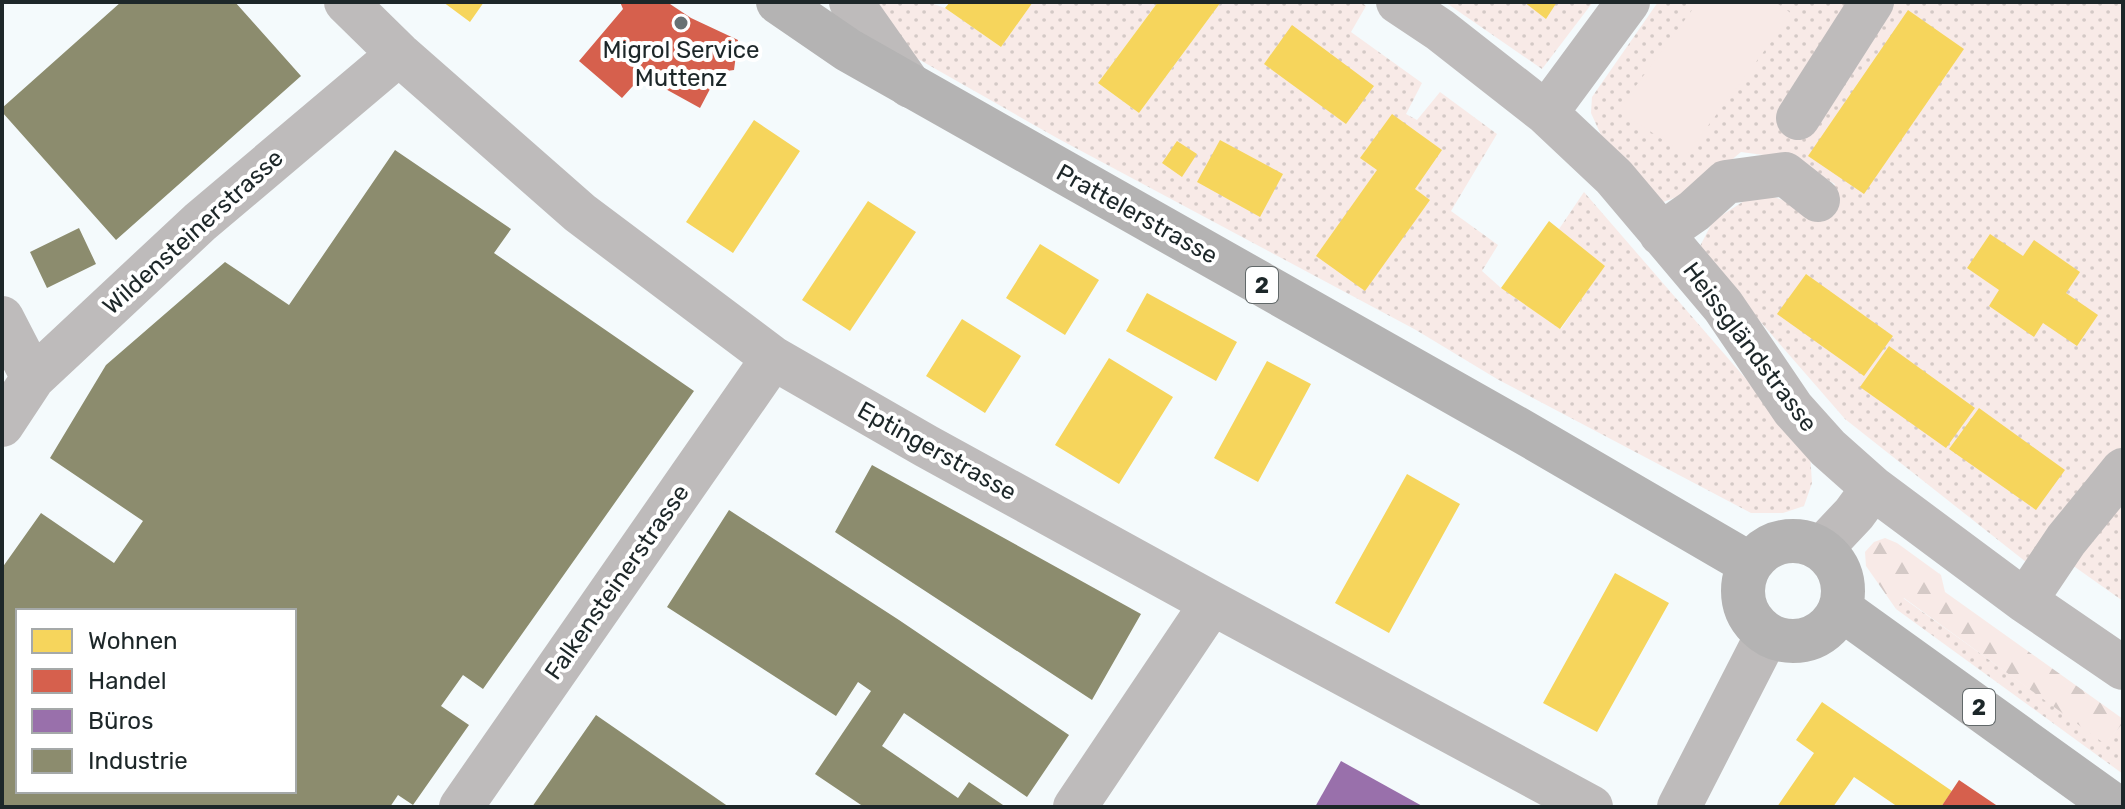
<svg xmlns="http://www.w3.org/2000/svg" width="2125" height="809" viewBox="0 0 2125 809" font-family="Rubik,sans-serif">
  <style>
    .grass { fill: url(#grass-dots) }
    .forest { fill: url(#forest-firs) }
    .park { fill: #f8eae7 }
    .homes { fill: #f6d55c }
    .shops { fill: #d6604d }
    .offices { fill: #9970ab }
    .industry { fill: #8c8c6e; fill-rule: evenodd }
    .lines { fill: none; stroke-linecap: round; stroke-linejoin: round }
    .minor { stroke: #bebbbb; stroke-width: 44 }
    .major { stroke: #b4b3b3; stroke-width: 44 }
    .poi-dot { fill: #687173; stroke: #fff; stroke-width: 3 }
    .labels { text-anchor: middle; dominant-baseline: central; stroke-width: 8; stroke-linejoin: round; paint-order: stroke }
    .shield { fill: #fff; stroke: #616869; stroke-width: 2 }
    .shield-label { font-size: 22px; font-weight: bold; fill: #1d2729 }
    .poi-label { font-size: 24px; fill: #1d2729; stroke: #fff }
    .street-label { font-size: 24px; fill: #1d2729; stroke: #fff }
  </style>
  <defs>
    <pattern id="grass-dots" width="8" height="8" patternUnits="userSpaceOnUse" patternTransform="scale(2)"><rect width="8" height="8" fill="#f8eae7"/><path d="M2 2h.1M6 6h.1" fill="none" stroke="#d4c9c6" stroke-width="1.8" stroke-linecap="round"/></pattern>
    <pattern id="forest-firs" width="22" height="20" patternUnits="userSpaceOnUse" patternTransform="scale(2)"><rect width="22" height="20" fill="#f8eae7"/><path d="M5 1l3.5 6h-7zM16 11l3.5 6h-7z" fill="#d4c9c6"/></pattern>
  </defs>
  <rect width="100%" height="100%" fill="#f4fafc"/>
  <path class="grass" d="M861,2h67l17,6 56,39 32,-45h125l-60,81 41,30 82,-111h140l5,4 -15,26 71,51 -16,31 11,6 23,-28 57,42 -46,77 47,34 -16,26 19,17 60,41 43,-63 -45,-37 25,-37 226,261 2,30 -8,23 -21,7h-32l-254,-134 -81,-49 -359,-192 -167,-95z
    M1445,2h148l-51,67z
    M1658,2h465v599l-82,-58 -15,19 -181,-143 -147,-169 15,-29 45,-29 31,10 27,15 19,-33 -43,-25 -51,-7 -44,37 -36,14 -60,-68 -10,-22 1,-16z
    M1903,598l202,145 18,-20v51l-227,-165z"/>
  <path class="forest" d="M1885,538l12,5 44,32 4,17 178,127v4l-18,21 -201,-146 -8,11 -30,-43 -1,-14 9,-10z"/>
  <path class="park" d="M1698,2h77l17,12 -106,141 -68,-45z"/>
  <path class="homes" d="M443,2h41l-14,20z
    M950,2h83l-32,45 -56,-39z
    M1158,2h63l-82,111 -41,-30z
    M1524,2h33l-11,17z
    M1908,10l56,39 -100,145 -56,-38z
    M1292,25l82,61 -28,38 -82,-60z
    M1392,114l50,36 -27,39 15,11 -65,91 -49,-35 61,-86 -17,-12z
    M754,120l46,31 -67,102 -47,-31z
    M1220,140l63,34 -23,43 -63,-35z
    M1177,141l20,13 -15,23 -20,-14z
    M868,201l48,31 -66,99 -48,-31z
    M1549,221l56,45 -45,63 -59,-41z
    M1990,234l33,22 11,-16 46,32 -14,21 32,22 -21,31 -34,-23 -9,14 -45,-31 10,-16 -32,-22z
    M1040,244l59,36 -34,55 -59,-37z
    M1806,274l87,62 -29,40 -87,-62z
    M1147,293l90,49 -21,39 -90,-50z
    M962,319l59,37 -36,57 -59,-37z
    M1889,346l86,62 -29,40 -86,-61z
    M1109,358l64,39 -54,87 -64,-39z
    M1267,361l44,23 -53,98 -44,-24z
    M1979,408l86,62 -29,40 -87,-61z
    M1407,474l53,30 -71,129 -54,-30z
    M1615,573l54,30 -72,129 -54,-29z
    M1822,702l130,89 -11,16h-43l-44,-30 -21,30h-56l37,-54 -18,-13z"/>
  <path class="shops" d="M620,2h47l24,16 47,22 -4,30 -15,2 -19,36 -58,-32 -20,22 -43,-37 44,-52z
    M1959,780l40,27h-58z"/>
  <path class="offices" d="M1341,761l83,46h-109z"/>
  <path class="industry" d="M121,2h114l66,74 -185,164 -114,-128v-4z
    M395,150l116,79 -17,24 200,138 -211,298 -20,-14 -22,31 28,19 -56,80 -15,-10 -8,12h-388v-239l39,-55 73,50 29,-42 -93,-63 56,-93 119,-103 64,43zM18,611h276v180h-276z
    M79,228l17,36 -49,24 -17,-36z
    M872,465l269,149 -49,86 -257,-168z
    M729,510l170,110 170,115 -42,62 -123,-84 -22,33 76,52 11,-16 37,25h-142l-49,-33 56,-83 -13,-9 -22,34 -169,-109z
    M596,715l133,92h-197z"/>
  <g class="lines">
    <path class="minor" d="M346,2l53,52 181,159 193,145 153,88 286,157 379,204
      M851,2l59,84
      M1398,2l42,28 106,83 68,64 109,129 70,103 35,39 45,40 152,113 98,67
      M1546,113l82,-111
      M1798,118l74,-116
      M1661,234l33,-23 32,-29 59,-8 33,26
      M2,318l31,60
      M2,425l31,-47 167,-156 199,-168
      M1821,549l33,-35 19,-26
      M2025,601l41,-61 57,-70
      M461,807l312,-449
      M1075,807l137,-204
      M1679,807l88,-172"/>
    <path class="major" d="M778,2l70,48 670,379 232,135
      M1743 591a50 50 0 1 1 100 0a50 50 0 1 1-100 0Z
      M1841,609l275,198"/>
  </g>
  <circle class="poi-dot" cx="681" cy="23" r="8"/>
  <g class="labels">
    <g class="shield">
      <rect x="1246" y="267" width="32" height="36" rx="6"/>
      <rect x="1963" y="689" width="32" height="36" rx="6"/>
    </g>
    <g class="shield-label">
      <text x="1262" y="285">2</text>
      <text x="1979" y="707">2</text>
    </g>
    <g class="poi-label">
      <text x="681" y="50">Migrol Service<tspan x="681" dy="28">Muttenz</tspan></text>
    </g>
    <g class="street-label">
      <text transform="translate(1137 214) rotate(29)">Prattelerstrasse</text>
      <text transform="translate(193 232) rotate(-42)">Wildensteinerstrasse</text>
      <text transform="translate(1750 347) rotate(53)">Heissgländstrasse</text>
      <text transform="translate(937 451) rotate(29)">Eptingerstrasse</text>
      <text transform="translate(617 582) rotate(-55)">Falkensteinerstrasse</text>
    </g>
  </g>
  <rect width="2125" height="809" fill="none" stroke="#1d2729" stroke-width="8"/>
  <rect x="16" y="609" width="280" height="184" fill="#ffffff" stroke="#a5a9a9" stroke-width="2"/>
  <rect x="32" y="629" width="40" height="24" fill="#f6d55c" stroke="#a5a9a9" stroke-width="2"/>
  <text x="88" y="649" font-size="24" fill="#1d2729">Wohnen</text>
  <rect x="32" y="669" width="40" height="24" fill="#d6604d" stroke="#a5a9a9" stroke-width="2"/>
  <text x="88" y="689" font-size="24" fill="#1d2729">Handel</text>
  <rect x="32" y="709" width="40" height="24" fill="#9970ab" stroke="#a5a9a9" stroke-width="2"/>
  <text x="88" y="729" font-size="24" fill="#1d2729">Büros</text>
  <rect x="32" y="749" width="40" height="24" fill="#8c8c6e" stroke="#a5a9a9" stroke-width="2"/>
  <text x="88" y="769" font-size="24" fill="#1d2729">Industrie</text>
</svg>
